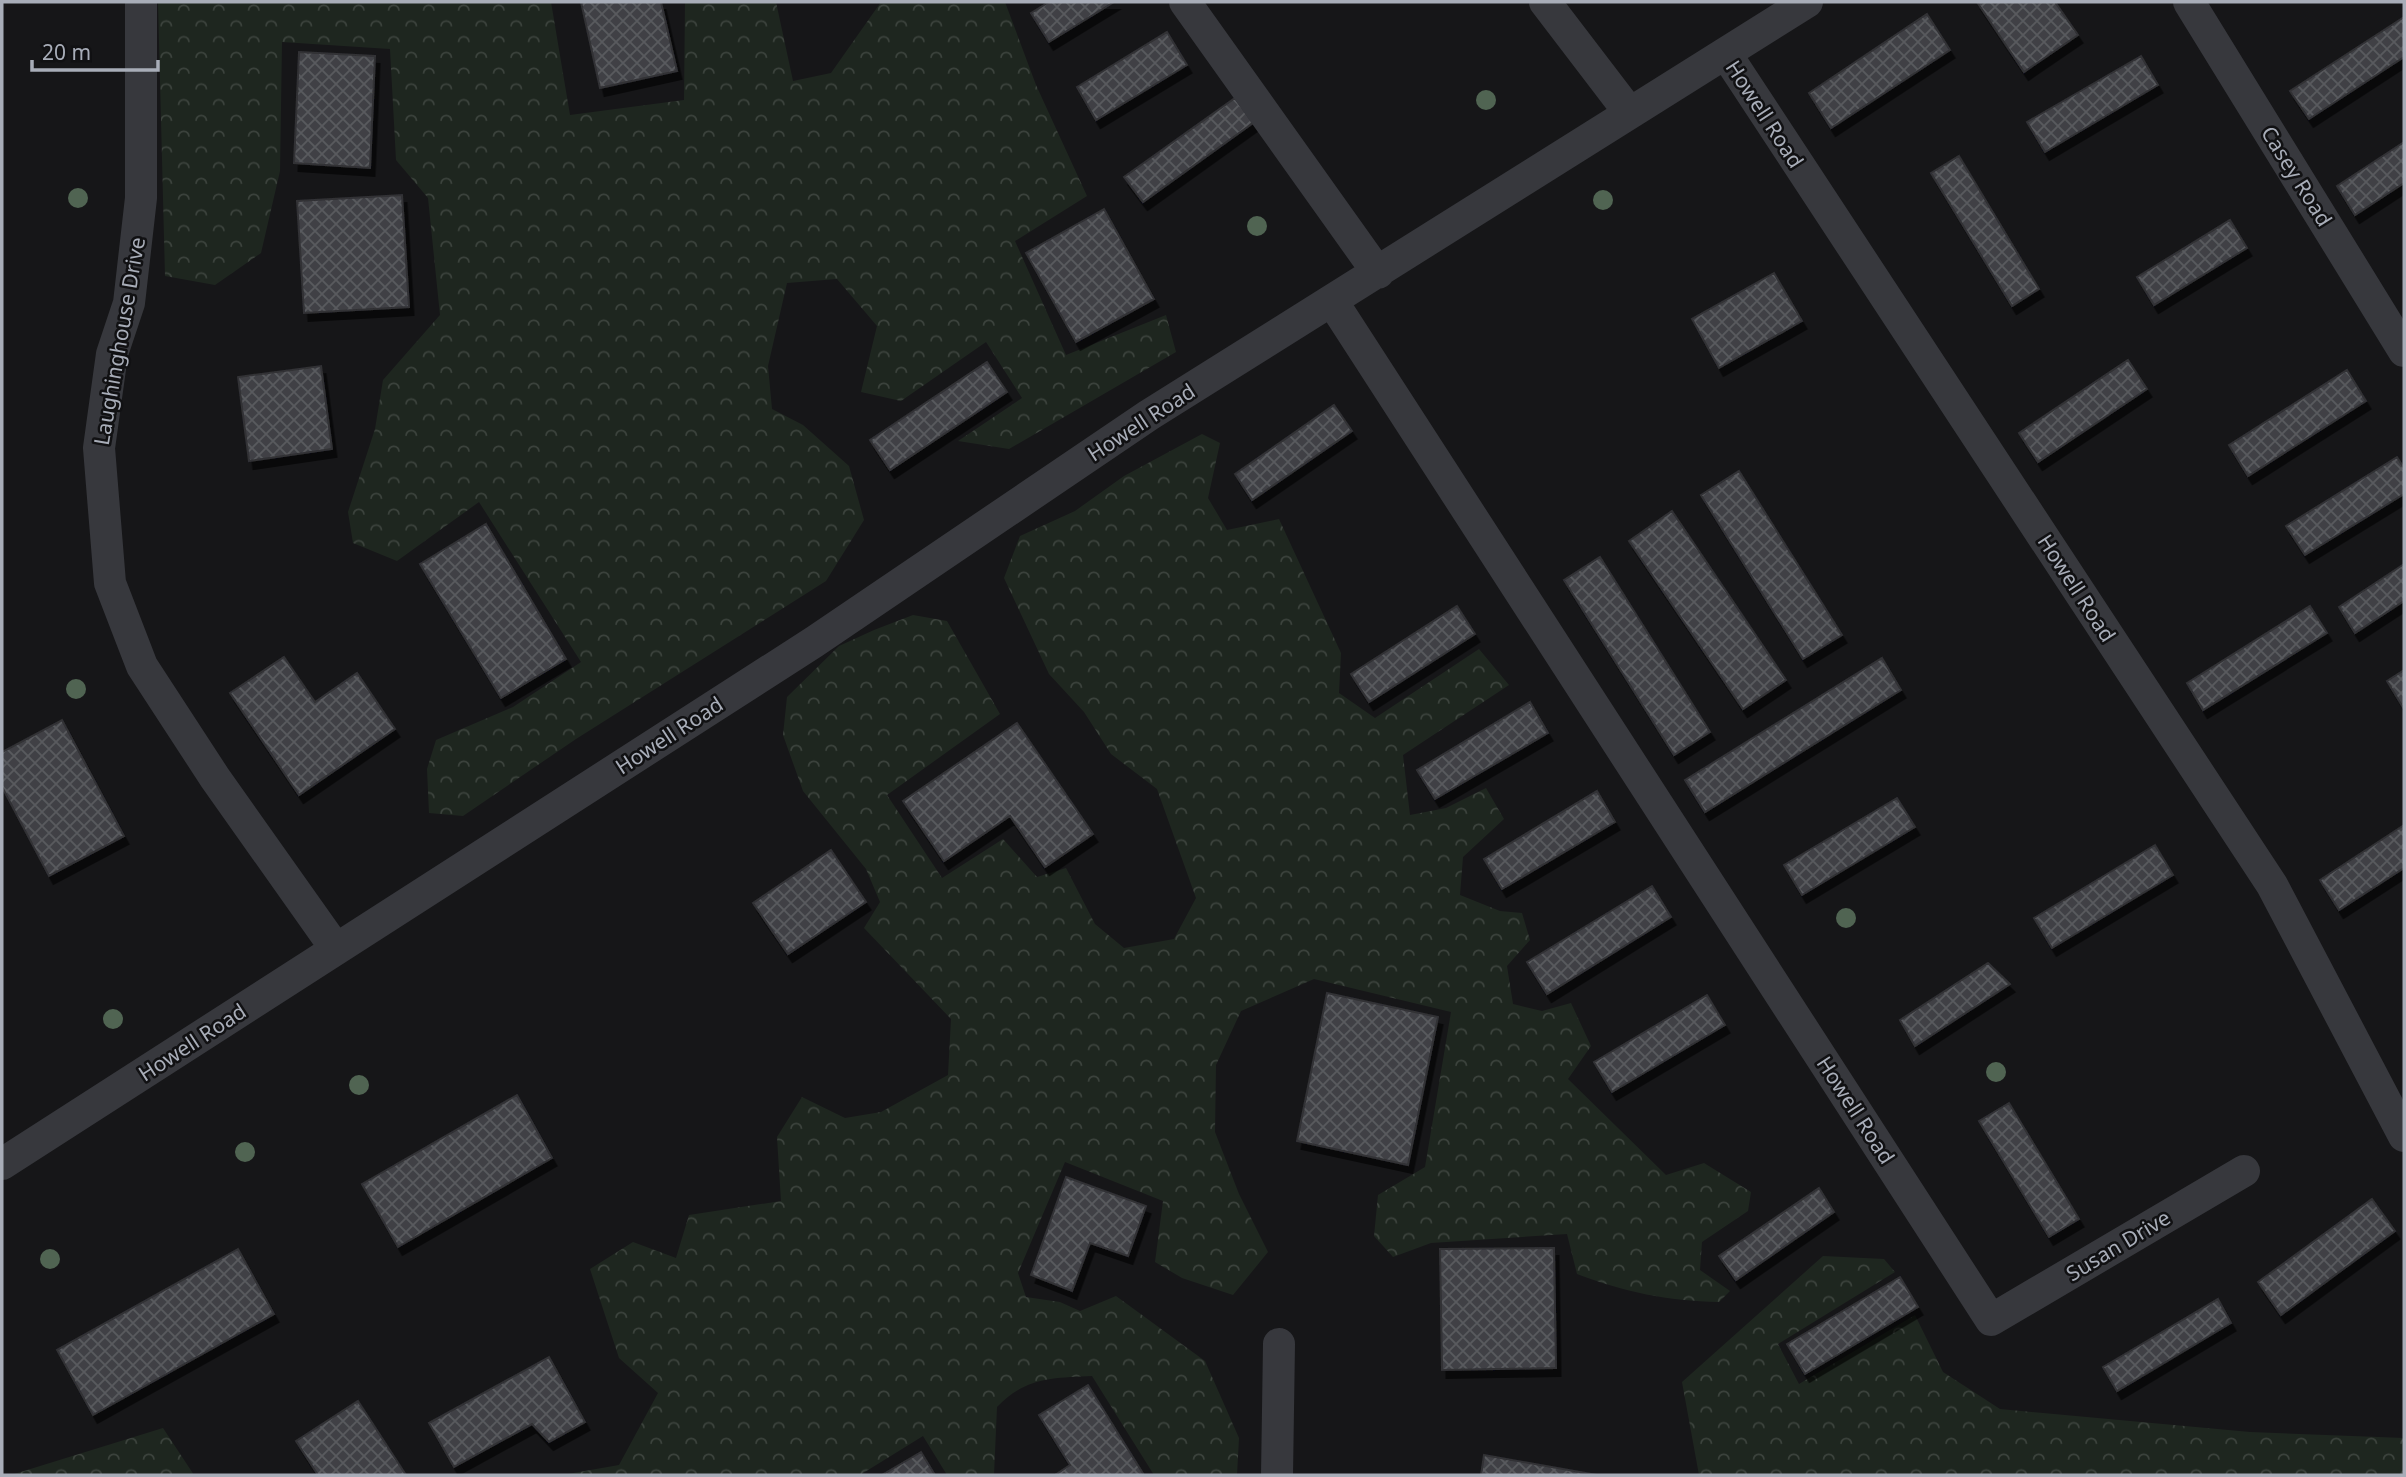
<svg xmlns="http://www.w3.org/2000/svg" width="2406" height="1477" viewBox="0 0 2406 1477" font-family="'Noto Sans',sans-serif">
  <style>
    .forest { fill: url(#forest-crowns) }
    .building { fill: url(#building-cross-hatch); stroke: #303034; stroke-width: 2; filter: url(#shadow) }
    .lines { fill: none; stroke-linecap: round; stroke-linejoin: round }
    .street { stroke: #37383d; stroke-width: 32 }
    .tree { fill: #506452 }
    .labels { text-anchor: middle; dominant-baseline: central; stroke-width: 5; stroke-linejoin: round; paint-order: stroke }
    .street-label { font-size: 21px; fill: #a8adb8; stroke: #111113 }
  </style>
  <defs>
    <pattern id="forest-crowns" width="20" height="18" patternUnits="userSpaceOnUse" patternTransform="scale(1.75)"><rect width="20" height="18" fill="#1e261f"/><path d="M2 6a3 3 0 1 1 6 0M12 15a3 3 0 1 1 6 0" fill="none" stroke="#3c433d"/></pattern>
    <pattern id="building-cross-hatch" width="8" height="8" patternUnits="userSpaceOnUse" patternTransform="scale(1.75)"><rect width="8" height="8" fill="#404145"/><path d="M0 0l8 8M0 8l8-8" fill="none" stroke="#595a5e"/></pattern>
    <filter id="shadow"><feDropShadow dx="4.5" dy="8" stdDeviation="0" flood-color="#0009"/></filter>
  </defs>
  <rect width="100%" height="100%" fill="#161618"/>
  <path class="forest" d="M158,2h393l19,113 114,-15 1,-98h91l17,79 38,-8 50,-71h124l31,83 51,111 -72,45 51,114 100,-40 10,37 -167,97 -51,-8 64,-43 -36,-56 -85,59 -40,-9 16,-66 -40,-47 -50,4 -19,83 4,43 31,16 46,41 15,54 -38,61 -250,158 -113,77 -34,-3 -2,-44 9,-29 77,-33 68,-45 -102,-160 -82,59 -44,-18 -5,-31 27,-83 8,-49 57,-65 -12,-117 -32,-38 -6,-111 -108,-7 -2,129 -19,82 -46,32 -50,-9z
    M1202,434l18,9 -12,55 19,32 52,-11 62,134 -2,40 36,25 104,-69 30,36 -106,70 7,60 36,-7 40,-20 18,31 -41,38 -3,38 40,16 22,2 8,27 -23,26 6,38 29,7 29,-8 20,43 -23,33 98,96 38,-12 47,29 -3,19 -46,31 -2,28 30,21 -11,11c-51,-1 -95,-10 -142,-28l-10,-40 -136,9 -38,14 -19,-21 4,-41 47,-28 26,-155 -137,-33 -73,32 -25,54 -1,67 24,62 29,58 -35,43 -51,-17 -27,-16 8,-61 -98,-39 -47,111 8,24 34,5 20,9 36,-15 89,65 34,77 -2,37h-83l-62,-99c-40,2 -66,1 -95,31l-3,68h-47l-24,-39 -63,39h-298l57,-10 39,-72 -39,-35 -29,-89 43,-27 43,16 13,-43 92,-14 -4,-64 25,-40 43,21 36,-6 67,-37 3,-56 -87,-91 16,-26 -14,-33 -63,-78 -20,-56 4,-38 52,-51 35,-16 39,-15 34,6 53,93 -113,81 55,83 61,-39 34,38 29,-9 29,56 29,24 50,-9 22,-41 -39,-109 -46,-35 -27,-42 -35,-38 -45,-96 16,-42 55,-25 49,-35z
    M1823,1256l61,3 11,13 -117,72 21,40 116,-69 28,57 57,37 250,23 154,6v37h-705l-17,-93z
    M163,1428l31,47h-183z"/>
  <path class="building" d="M581,2h80l16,69 -77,17z
    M1049,2h65l-65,40 -18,-29z
    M1977,2h78l23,33 -54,37z
    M1927,14l23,36 -119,78 -22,-35z
    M2404,17v40l-95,62 -19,-28z
    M1167,32l20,33 -91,55 -19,-33z
    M299,52l76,4 -5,112 -76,-5z
    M2141,56l17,29 -113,67 -18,-30z
    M1235,98l18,25 -110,79 -19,-25z
    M2404,142v41l-49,32 -18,-29z
    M1959,156l80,133 -27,17 -81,-133z
    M402,195l7,112 -105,6 -7,-112z
    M1104,209l50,90 -78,43 -50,-89z
    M2230,220l17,28 -93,57 -17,-28z
    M1774,273l28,48 -83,47 -27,-49z
    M2128,360l19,29 -109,73 -19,-29z
    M987,362l20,30 -117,78 -20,-30z
    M321,366l11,83 -83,12 -11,-84z
    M2347,370l19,31 -118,75 -19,-31z
    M1334,405l18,26 -100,69 -17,-26z
    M2397,457l7,11v26l-99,61 -19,-29z
    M1739,471l103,164 -39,24 -102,-164z
    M1672,511l114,169 -43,29 -114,-168z
    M486,524l80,135 -65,39 -81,-134z
    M1600,557l110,175 -36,23 -110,-175z
    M2404,564v37l-49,32 -16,-26z
    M1457,606l18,28 -106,68 -18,-28z
    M2310,606l17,27 -124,77 -16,-27z
    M284,657l31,45 42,-29 38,56 -96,66 -69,-102z
    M1882,658l19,32 -196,122 -20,-32z
    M2404,670v39l-17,-28z
    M1530,702l18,31 -113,66 -18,-29z
    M62,720l62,116 -75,40 -47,-89v-35z
    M1017,723l76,111 -48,33 -35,-51 -66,45 -41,-60z
    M1597,791l18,31 -113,67 -18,-30z
    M1897,798l18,29 -113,68 -18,-30z
    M2404,825v43l-65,42 -19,-30z
    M2155,845l18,30 -121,73 -18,-30z
    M831,850l35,52 -78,52 -35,-51z
    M1652,886l19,31 -124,77 -20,-32z
    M1988,963l22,21 -95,62 -15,-26z
    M1327,993l111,24 -30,148 -111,-24z
    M1707,995l18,30 -113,67 -18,-30z
    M517,1095l35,63 -154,89 -36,-63z
    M2009,1103l70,116 -30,18 -70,-116z
    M1066,1177l80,29 -18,50 -38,-13 -18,48 -41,-16z
    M1819,1188l15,24 -98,68 -17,-24z
    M2372,1199l23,32 -114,84 -23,-33z
    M1554,1248l2,120 -114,2 -2,-121z
    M238,1249l36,65 -181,101 -36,-65z
    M1900,1277l18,30 -113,67 -18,-30z
    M2218,1299l13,24 -114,68 -14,-24z
    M549,1357l36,65 -36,20 -17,-18 -78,43 -25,-44z
    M1088,1385l56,90h-89l15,-10 -31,-50z
    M358,1401l48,74h-88l-22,-34z
    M921,1452l14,23h-53z
    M1484,1455l113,20h-116z"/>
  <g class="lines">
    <path class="street" d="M141,2v196l-12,105 -17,51 -13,94 11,135 32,83 73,112 121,171
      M1185,2l193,271
      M1545,2l84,110
      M2189,2l215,349
      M1726,54l546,831 132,251
      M1332,301l659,1019 253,-149
      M2,1164l812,-522 335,-227 658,-413
      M1277,1475l2,-131"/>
  </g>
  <g class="tree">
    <circle cx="1486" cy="100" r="10"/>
    <circle cx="78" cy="198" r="10"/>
    <circle cx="1603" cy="200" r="10"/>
    <circle cx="1257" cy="226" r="10"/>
    <circle cx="76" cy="689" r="10"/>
    <circle cx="1846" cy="918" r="10"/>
    <circle cx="113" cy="1019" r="10"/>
    <circle cx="1996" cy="1072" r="10"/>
    <circle cx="359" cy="1085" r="10"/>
    <circle cx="245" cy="1152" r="10"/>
    <circle cx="50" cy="1259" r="10"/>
  </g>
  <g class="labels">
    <g class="street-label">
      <text transform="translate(1765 114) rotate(57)">Howell Road</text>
      <text transform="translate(2297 176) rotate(58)">Casey Road</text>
      <text transform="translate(119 341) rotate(-80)">Laughinghouse Drive</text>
      <text transform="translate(1141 422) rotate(-33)">Howell Road</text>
      <text transform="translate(2077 588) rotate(57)">Howell Road</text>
      <text transform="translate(669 735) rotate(-33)">Howell Road</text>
      <text transform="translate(192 1042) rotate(-33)">Howell Road</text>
      <text transform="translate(1856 1110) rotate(57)">Howell Road</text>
      <text transform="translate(2118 1245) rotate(-31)">Susan Drive</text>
    </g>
  </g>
  <rect width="2406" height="1477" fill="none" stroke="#a8adb8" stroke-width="7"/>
  <path d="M32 60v10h126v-10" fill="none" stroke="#a8adb8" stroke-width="3.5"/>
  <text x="42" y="60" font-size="21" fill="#a8adb8" stroke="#111113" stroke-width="5" paint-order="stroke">20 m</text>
</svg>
